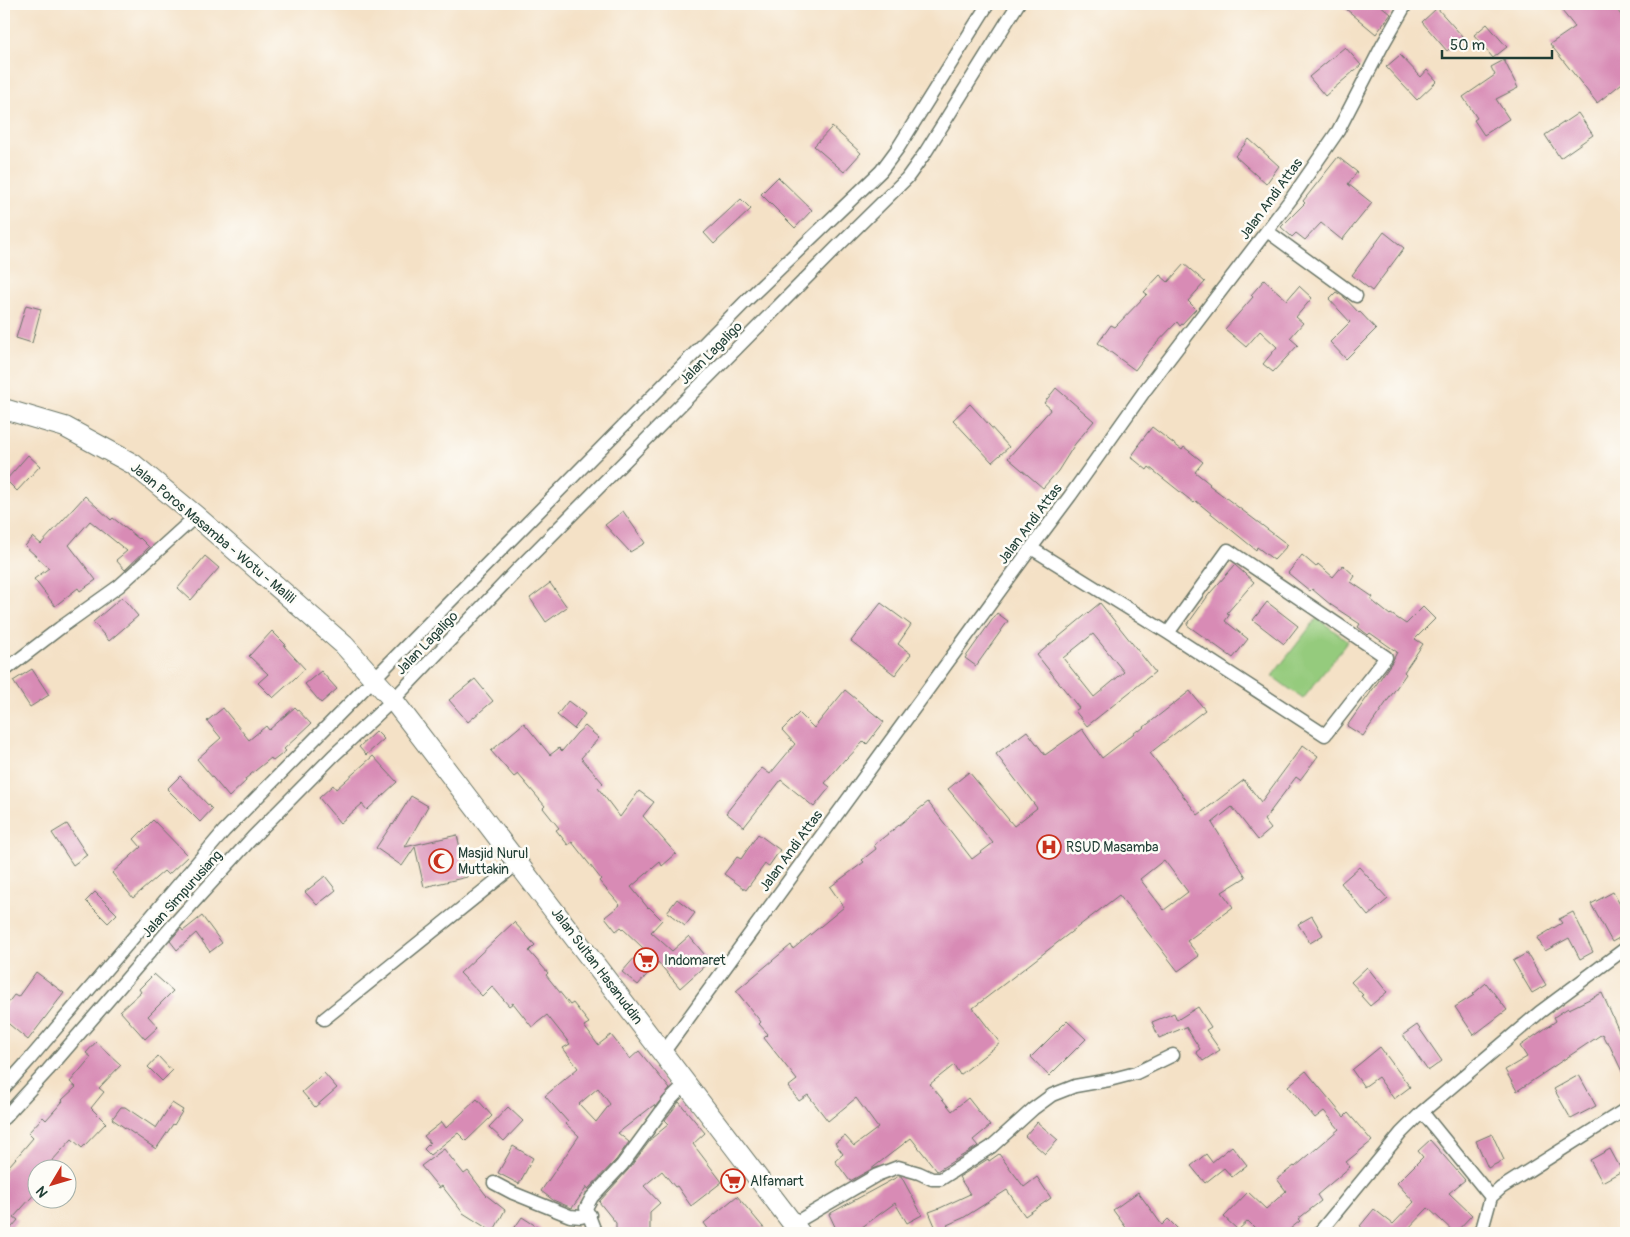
<svg xmlns="http://www.w3.org/2000/svg" width="1630" height="1237" viewBox="0 0 1630 1237" font-family="Pangolin,sans-serif">
  <style>
    .garden { fill: #95cb7d; stroke: #5a8458 }
    .building { fill: #d88bb5; fill-rule: evenodd }
    .lines { fill: none; stroke-linecap: round; stroke-linejoin: round }
    .minor-casing { stroke: #6a7667; stroke-width: 15 }
    .trunk-casing { stroke: #6a7667; stroke-width: 22 }
    .minor { stroke: #fff; stroke-width: 12 }
    .trunk { stroke: #fff; stroke-width: 20 }
    .labels { text-anchor: middle; dominant-baseline: central; stroke-width: 5; stroke-linejoin: round; paint-order: stroke }
    .street-label { font-size: 14px; fill: #1f3d34; stroke: #fdfcf7 }
    .poi-label { font-size: 14px; fill: #1f3d34; stroke: #fdfcf7; text-anchor: start }
  </style>
  <rect width="100%" height="100%" fill="#fdfcf7"/>
  <filter id="ink" filterUnits="userSpaceOnUse"><feTurbulence type="fractalNoise" baseFrequency=".02" numOctaves="2"/><feDisplacementMap in="SourceGraphic" scale="10" xChannelSelector="R" yChannelSelector="G"/><feConvolveMatrix kernelMatrix="1 2 1 2 8 2 1 2 1" color-interpolation-filters="sRGB"/></filter>
  <filter id="wash" filterUnits="userSpaceOnUse"><feTurbulence type="fractalNoise" baseFrequency=".0096" numOctaves="4" result="noise"/><feDisplacementMap in="SourceGraphic" scale="20" xChannelSelector="R" yChannelSelector="G"/><feGaussianBlur stdDeviation="1.12" result="paint"/><feColorMatrix in="noise" values="0 0 0 0 0 0 0 0 0 0 0 0 0 0 0 0 0 1.4 0 .05"/><feComposite in="paint" operator="in"/></filter>
  <g filter="url(#wash)">
    <rect width="100%" height="100%" fill="#f4e1c6"/>
    <path class="garden" d="M1317,618l31,23 -45,58 -31,-23z"/>
    <g id="blocks">
      <path class="building" d="M1340,4h39l12,10 -15,20z
        M1570,4h43l13,18v58l-29,23 -47,-59 25,-17 -13,-16z
        M1437,8l26,29 -16,14 -25,-29z
        M1487,24l20,23 -14,11 -19,-23z
        M1345,47l16,18 -36,31 -16,-19z
        M1400,55l21,22 6,-7 10,11 -20,19 -31,-33z
        M1504,60l14,28 -22,11 13,20 -25,16 -10,-15 3,-2 -14,-21 32,-22 -4,-8z
        M1578,113l15,22 -33,23 -15,-23z
        M832,127l29,26 -17,19 -30,-26z
        M1249,139l30,27 -13,18 -31,-28z
        M1338,157l19,15 -9,12 24,19 -30,37 -21,-17 -16,17 -9,-7 -4,4 -11,-10 24,-24 -2,-2z
        M778,177l34,33 -17,18 -34,-34z
        M741,199l10,10 -37,35 -10,-11z
        M1384,232l20,16 -32,43 -20,-16z
        M1184,264l21,18 -17,19 8,8 -16,17 -3,-4 -26,27 -16,21 -37,-27 13,-18 4,2 32,-33 -3,-2 16,-17 8,7z
        M1264,280l23,20 12,-14 13,12 -16,19 7,6 -13,15 8,7 -25,27 -10,-8 14,-17 -17,-16 -14,16 -21,-18 28,-32 -2,-2z
        M1336,292l8,5 15,16 1,-1 16,17 -30,30 -16,-17 20,-20 -21,-23z
        M26,305l15,4 -9,34 -16,-5z
        M1056,388l38,33 -19,23 -17,27 -15,17 -35,-30 43,-49 -7,-6z
        M970,404l39,43 -17,15 -39,-42z
        M1152,427l30,23 2,-3 19,15 -8,10 15,12 -1,1 79,60 -14,15 -17,-13 -1,3 -60,-49 -2,2 -45,-36 -2,3 -16,-13 8,-11 -1,-1z
        M28,455l12,11 -23,25 -11,-11z
        M85,496l26,24 2,-2 26,21 1,-1 9,9 -24,23 -9,-10 11,-9 -37,-30 -21,24 27,35 -16,11 -2,-3 -23,18 -21,-27 15,-11 -24,-22 8,-9 8,7z
        M623,511l22,32 -15,9 -25,-27z
        M1302,555l14,12 2,-3 15,13 10,-12 12,11 -4,6 22,15 -2,3 19,15 1,-1 15,10 17,-17 12,12 -20,20 8,5 -19,28 2,2 -43,62 -16,-10 45,-64 5,-10 -27,-19 -2,2 -10,-8 2,-3 -29,-19 -19,-16 -2,2 -22,-18z
        M205,556l14,12 -28,32 -13,-12z
        M1235,565l19,17 -27,31 3,1 -5,7 23,18 -15,19 -46,-33 23,-32z
        M550,583l17,24 -21,15 -16,-24z
        M122,597l16,19 -29,25 -16,-19z
        M1267,602l31,24 -14,18 -31,-24z
        M881,603l30,22 -13,19 13,10 -16,21 -44,-34z
        M1100,603l55,69 -68,54 -12,-15 4,-3 -42,-53zM1093,634l31,38 -30,25 -31,-39z
        M997,613l11,8 -32,45 -11,-8z
        M272,631l14,14 -2,1 21,23 -32,29 -15,-15 10,-9 -19,-18z
        M32,669l17,26 -19,12 -17,-26z
        M321,671l16,18 -16,14 -16,-19z
        M475,679l18,22 -25,21 -19,-22z
        M845,690l39,32 -17,22 -3,-3 -18,19 -1,-1 -20,24 5,4 -16,20 -33,-27 -37,47 -18,-14 36,-45 8,6 25,-30 -13,-14 17,-17 15,15z
        M1190,691l15,19 -55,43 48,62 46,-35 17,22 42,-57 15,11 -18,24 -4,-3 -32,43 7,9 -13,11 -26,-33 -20,16 34,54 -24,15 11,15 -46,34 12,15 -21,15 -59,-76 -146,113 27,35 -40,32 -6,-10 -24,19 22,27 16,-13 22,28 -17,14 5,6 -41,25 -26,-33 -41,32 -20,11 -15,-20 8,-7 -8,-11 10,-7 9,10 24,-18 -22,-30 -28,23 -20,-26 -9,6 -11,-14 9,-7 -33,-42 4,-4 -9,-10 2,-2 -25,-31 55,-46 2,4 51,-42 -14,-20 34,-25 -2,-2 14,-11 -2,-4 54,-43 44,57 21,-16 -45,-54 21,-17 45,54 23,-18 -41,-54 31,-23 18,24 37,-26 20,29 36,-28 1,1zM1164,860l24,32 -24,18 -24,-31z
        M568,701l17,13 -11,15 -17,-14z
        M295,707l16,17 -27,25 2,2 -13,10 -2,-3 -26,21 1,2 -17,16 -32,-38 24,-21 -14,-17 16,-13 26,32 17,-14 3,4z
        M524,723l26,32 9,-7 3,3 15,-18 8,-7 14,12 -18,20 22,25 -5,5 22,29 19,-26 15,11 -11,14 33,38 -14,12 -2,-4 -29,25 17,21 1,-1 13,13 -11,12 21,19 17,-15 21,25 -30,27 -22,-26 -20,23 -16,-13 21,-24 -22,-21 -5,4 -11,-14 15,-12 -21,-24 2,-2 -29,-37 -4,3 -12,-15 3,-2 -16,-20 2,-2 -27,-32 -4,3 -23,-26z
        M376,731l8,8 -18,16 -7,-8z
        M373,756l24,26 -30,28 -5,-6 -22,19 -21,-25 14,-13 3,4z
        M180,776l32,33 -12,13 -33,-33z
        M411,796l17,10 -23,41 52,-12 10,42 -43,10 -9,-40 -13,19 -26,-18 16,-24 1,1z
        M153,820l35,36 -20,19 -4,-4 -31,27 -21,-25 29,-26 -7,-8z
        M67,824l20,31 -14,10 -21,-32z
        M758,834l22,16 -11,16 -4,-2 -19,26 -22,-16 13,-17 4,2z
        M1359,867l29,32 -20,17 -27,-33z
        M325,876l11,14 -19,15 -12,-13z
        M95,892l22,22 -9,9 -22,-22z
        M1613,892l13,23v19l-14,8 -21,-38z
        M677,899l18,14 -10,13 -18,-14z
        M1573,912l20,40 -13,7 -11,-21 -24,13 -8,-13 25,-15 -3,-4z
        M202,916l20,27 -12,9 -14,-19 -19,17 -7,-9 11,-13 2,3z
        M1312,916l11,19 -13,8 -12,-19z
        M514,922l21,23 -6,6 19,22 -2,2 24,30 3,-2 16,20 -5,3 14,19 13,-10 19,24 9,-8 31,38 -15,18 -1,-2 -36,28 11,9 -13,18 -28,29 -1,-2 -15,21 -19,-8 -12,-9 38,-55 -13,-12 2,-2 -23,-26 33,-28 -15,-20 7,-4 -23,-29 -15,12 -19,-24 -4,3 -17,-20 -10,10 -22,-23zM598,1088l12,16 -14,18 -17,-18z
        M1527,953l19,32 -14,8 -19,-32z
        M1367,967l20,25 -17,14 -9,-10 2,-1 -12,-13z
        M36,972l28,21 -36,47 -24,-20v-12l10,-13 4,2z
        M154,974l19,17 -25,25 10,11 -13,12 -25,-28 21,-19 -2,-3z
        M1486,983l21,27 -33,25 -19,-28 19,-12 -1,-1z
        M1602,993l24,54v33l-18,-38h-2l-4,-8 -85,57 -12,-21 22,-13 -7,-11 36,-25 -2,-4 14,-9 1,1z
        M1198,1007l13,20 -5,3 14,20 -17,11 -7,-9 4,-3 -14,-22 -27,11 -7,-16 22,-9 3,7z
        M1067,1021l19,18 -37,37 -18,-19z
        M1417,1025l25,36 -14,10 -25,-36z
        M96,1042l25,23 -22,23 5,4 -13,16 15,15 -24,25 -10,-9 -21,23 9,8h-22v20l-24,27 4,3 -11,13h-3v-61l29,-34 -5,-5 15,-16 3,3 17,-19 -1,-1 14,-13 -6,-5 21,-25 -5,-4z
        M1380,1047l30,40 -16,12 -16,-22 -14,10 -12,-17z
        M158,1056l14,15 -10,10 -14,-14z
        M1306,1071l38,46 4,-4 24,28 -26,21 4,5 -33,28 4,6 -23,18 2,2 -15,12h-25l-12,-12 -10,9 -14,-13 24,-25 18,17 20,-18 -9,-12 17,-13 1,1 44,-38 -15,-18 -9,7 -27,-32z
        M324,1073l13,15 -22,19 -13,-15z
        M1579,1075l17,31 -25,13 -17,-30z
        M477,1099l15,17 -26,25 -8,-8 -28,22 -6,-6 6,-6 -6,-7 18,-14 4,6z
        M679,1102l26,31 -12,11 29,38 -31,24 -14,-20 -2,1 -13,-16 -18,15 16,17 -10,9v21h-34v-10l-17,-21 29,-32 24,-32 17,-14 -4,-4z
        M172,1103l11,7 -9,15 -1,-1 -17,25 -44,-30 9,-12h4l31,21z
        M508,1107l15,14 -19,20 -15,-14z
        M1037,1122l21,18 -13,14 -20,-18z
        M1492,1134l12,26 -16,8 -12,-27z
        M1430,1140l35,40 -16,13 23,22 -17,18 -27,-25 -24,25h1h-36l-9,-7 14,-17 19,15 21,-22 -17,-19 26,-26 -5,-6z
        M513,1146l20,12 -14,26 -21,-11z
        M1232,1146l15,19 -15,12 -8,-9 -19,15 -14,-17 15,-12 6,8z
        M444,1149l20,25 4,-3 18,24 19,15 -12,22 -30,-19 -21,-27 -3,2 -18,-22z
        M1610,1149l12,22 -20,11 -12,-22z
        M999,1154l25,33 13,-10 14,21 -26,18 -18,-26 -44,28 -16,7 4,8h-13l-9,-21 11,-4 30,-14 -11,-17 29,-18 1,2z
        M899,1176h2l21,39 -15,8 -12,-20 -41,30h-16l-9,-19z
        M1138,1192l24,33 6,-6 14,14h-52l-17,-23z
        M737,1196l31,37h-57l-7,-10z
        M522,1217l25,16h-36z"/>
    </g>
  </g>
  <g filter="url(#ink)">
    <use href="#blocks" fill-opacity="0" stroke="#6a7667" stroke-width="1"/>
    <g class="lines">
      <g class="minor-casing">
        <path id="minor" d="M1267,231l89,65
          M1031,548l137,85 157,102 61,-78 -158,-107 -60,83
          M4,671l56,-43 59,-42 77,-70
          M324,1019l194,-156
          M663,1053l368,-505 39,-52 76,-107 145,-190 47,-68 44,-85 24,-42
          M4,1088l25,-28 195,-229 523,-531 134,-129 17,-23 90,-144
          M1422,1112l69,85
          M4,1118l44,-48 126,-146 79,-87 80,-81 60,-56 125,-131 321,-324 68,-67 18,-25 93,-149
          M494,1183l19,10 57,23 11,1 9,-2
          M793,1224l84,-49 21,-8 21,6 13,6h9l50,-32 42,-38 19,-14 23,-9 34,-6 27,-7 37,-18
          M593,1233l1,-4 -8,-21 6,-11 30,-32 47,-64 17,-17
          M1319,1233l82,-100 21,-21 118,-100 86,-64
          M1481,1233l10,-36 10,-9 125,-79"/>
      </g>
      <g class="trunk-casing">
        <path id="trunk" d="M4,409l61,18 68,37 63,52 148,129 49,55 407,533"/>
      </g>
      <use href="#minor" class="minor"/>
      <use href="#trunk" class="trunk"/>
    </g>
  </g>
  <defs>
    <g id="hospital-ring" transform="scale(1.25)"><circle r="9.5" fill="#fdfcf7" stroke="#c8321e" stroke-width="1.5"/><path d="M-5-5h3v3.5h4V-5h3V5h-3V1.5h-4V5h-3Z" fill="#c8321e"/></g>
    <g id="mosque-ring" transform="scale(1.25)"><circle r="9.5" fill="#fdfcf7" stroke="#c8321e" stroke-width="1.5"/><path d="M3.5-4.9A6 6 0 1 0 3.5 4.9A5 5 0 1 1 3.5-4.9Z" fill="#c8321e"/></g>
    <g id="supermarket-ring" transform="scale(1.25)"><circle r="9.5" fill="#fdfcf7" stroke="#c8321e" stroke-width="1.5"/><path d="M-6-5.5h2.5l.6 2H6L4.5 2H-2.5L-4.4-4H-6ZM-1.5 3.2a1.3 1.3 0 1 0 .1 0ZM3 3.2a1.3 1.3 0 1 0 .1 0Z" fill="#c8321e"/></g>
  </defs>
  <g fill-rule="evenodd">
    <use href="#hospital-ring" x="1049" y="847"/>
    <use href="#mosque-ring" x="441" y="861"/>
    <use href="#supermarket-ring" x="646" y="960"/>
    <use href="#supermarket-ring" x="733" y="1181"/>
  </g>
  <g class="labels">
    <g class="street-label">
      <text transform="translate(1271 199) rotate(-54)">Jalan Andi Attas</text>
      <text transform="translate(711 353) rotate(-45)">Jalan Lagaligo</text>
      <text transform="translate(1030 524) rotate(-53)">Jalan Andi Attas</text>
      <text transform="translate(213 533) rotate(40)">Jalan Poros Masamba - Wotu - Malili</text>
      <text transform="translate(427 643) rotate(-46)">Jalan Lagaligo</text>
      <text transform="translate(791 851) rotate(-54)">Jalan Andi Attas</text>
      <text transform="translate(182 894) rotate(-48)">Jalan Simpurusiang</text>
      <text transform="translate(597 966) rotate(53)">Jalan Sultan Hasanuddin</text>
    </g>
    <g class="poi-label">
      <text x="1066" y="847">RSUD Masamba</text>
      <text x="458" y="853">Masjid Nurul<tspan x="458" dy="16">Muttakin</tspan></text>
      <text x="664" y="960">Indomaret</text>
      <text x="750" y="1181">Alfamart</text>
    </g>
  </g>
  <rect width="1630" height="1237" fill="none" stroke="#fdfcf7" stroke-width="20"/>
  <g transform="translate(52 1184) rotate(232)"><circle r="24" fill="#fdfcf7" stroke="#a4b0a9"/>
  <path d="M0-4L9 19L0 12L-9 19Z" fill="#c8321e"/>
  <text y="-8" font-size="14" font-weight="bold" text-anchor="middle" fill="#1f3d34">N</text>
  </g>
  <path d="M1442 50v8h110v-8" fill="none" stroke="#1f3d34" stroke-width="2.5"/>
  <text x="1450" y="50" font-size="15" fill="#1f3d34" stroke="#fdfcf7" stroke-width="4" paint-order="stroke">50 m</text>
</svg>
